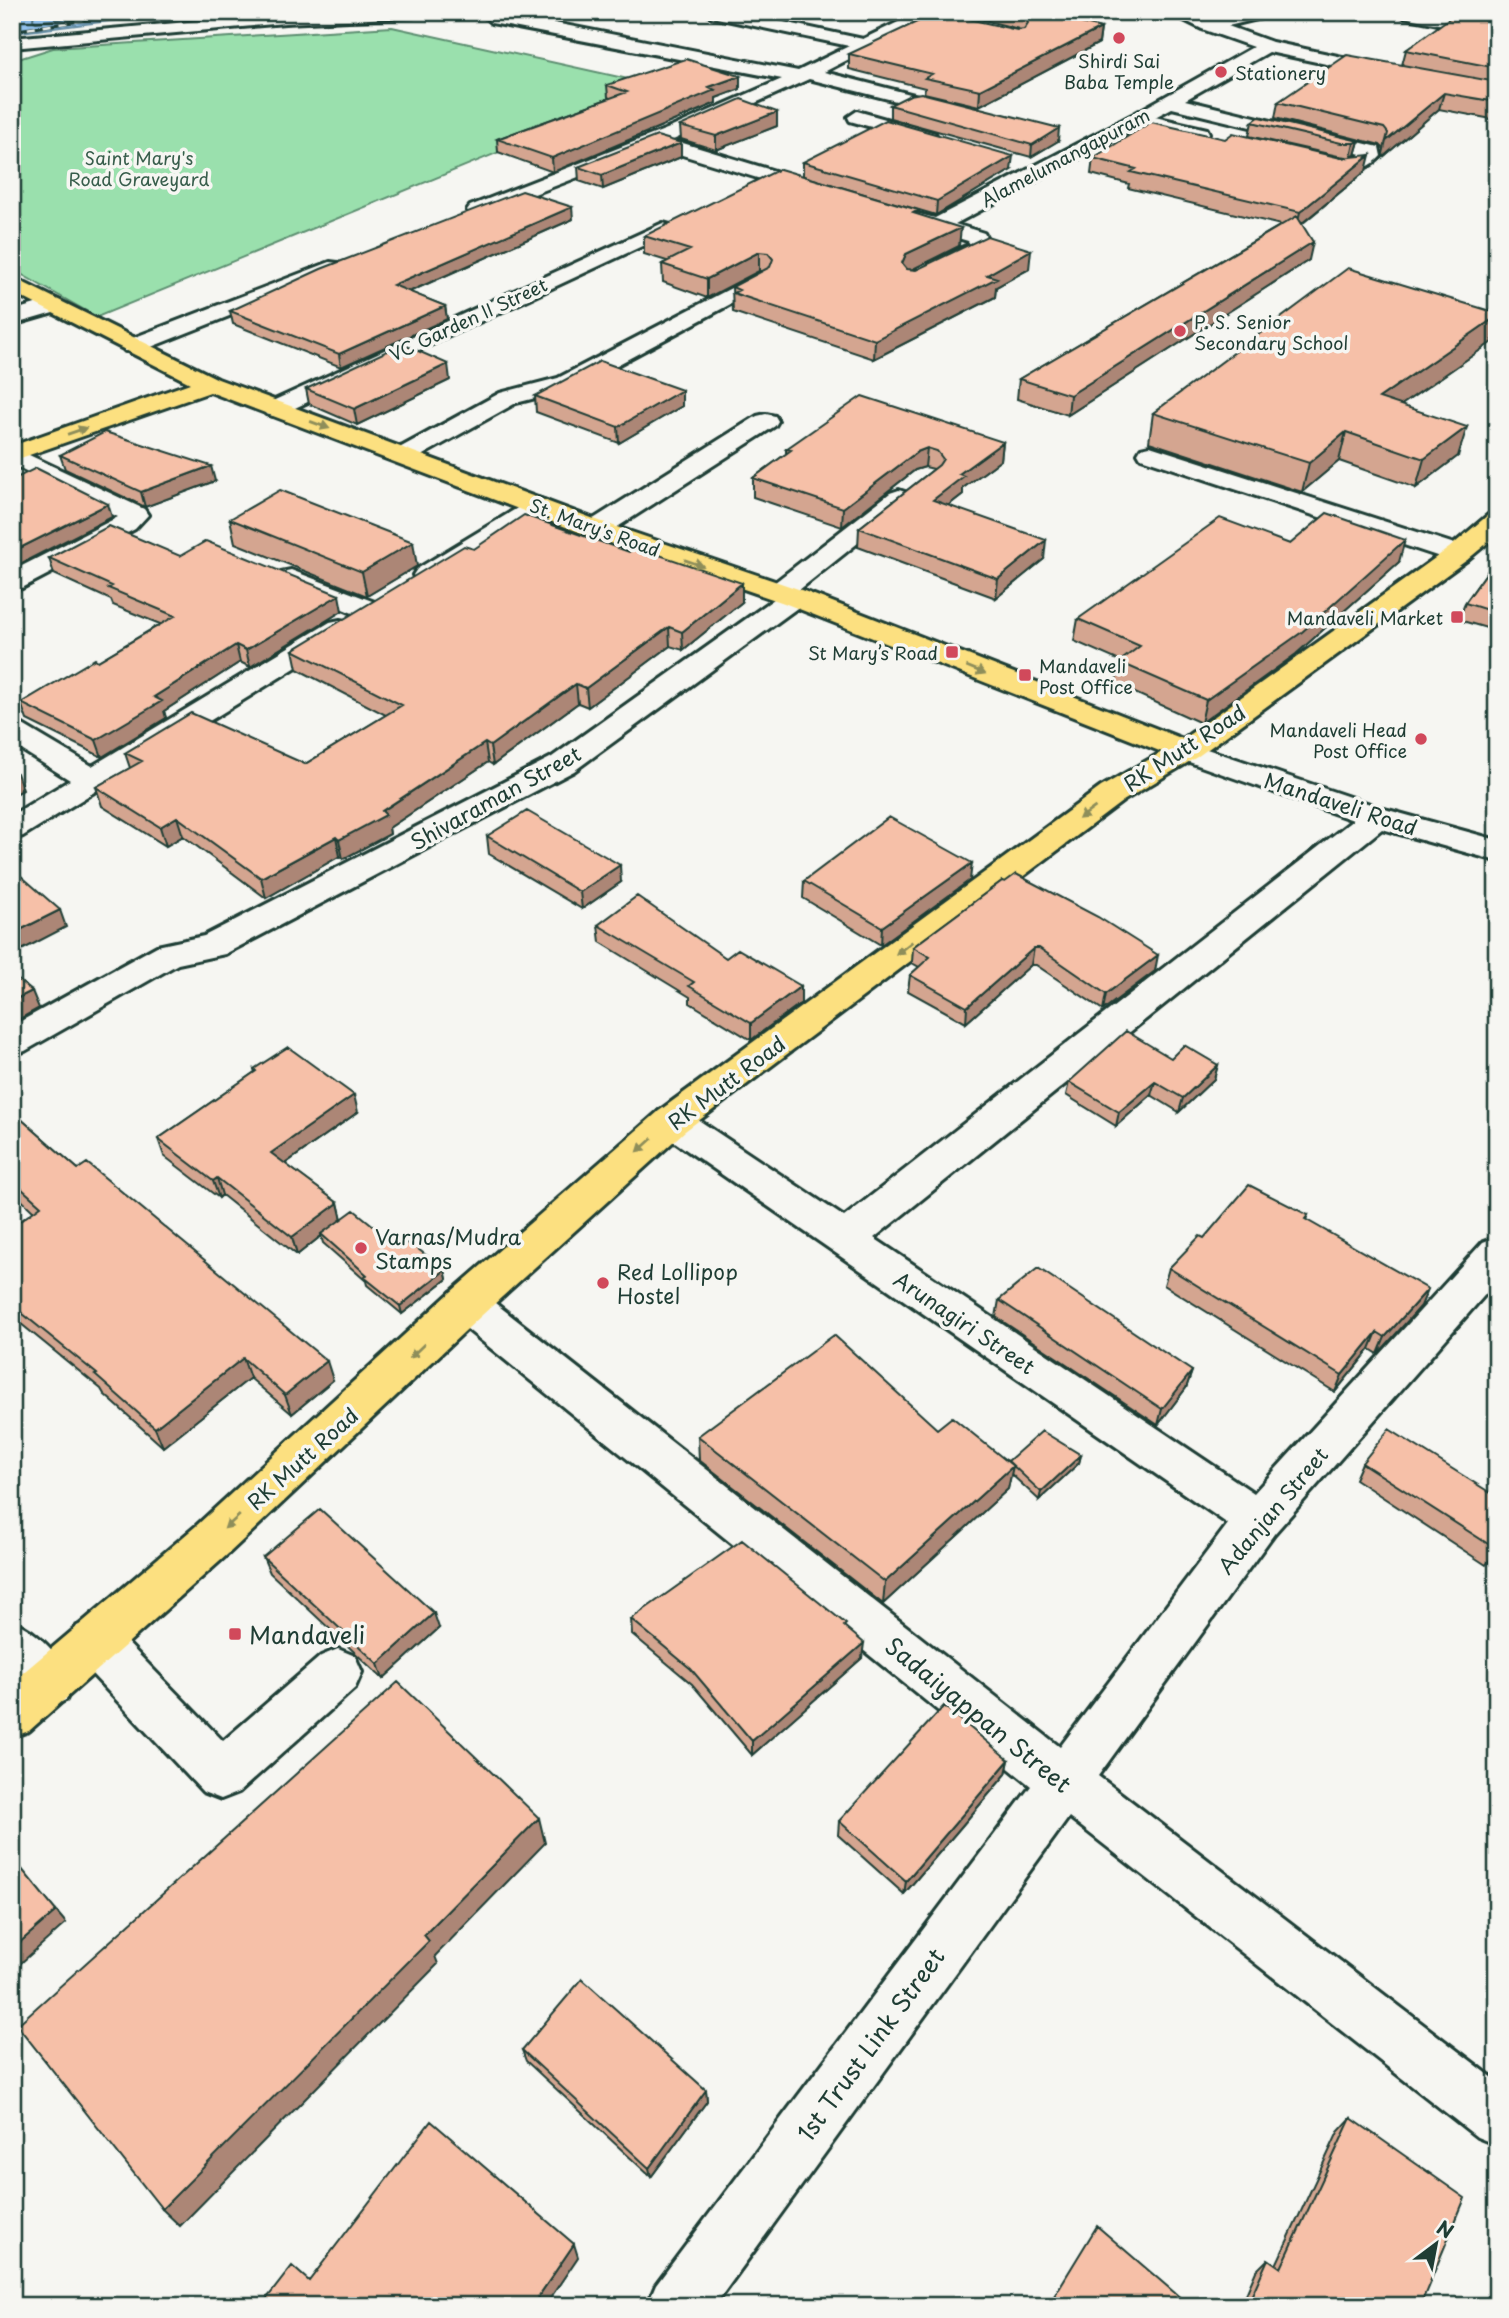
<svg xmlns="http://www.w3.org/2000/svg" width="1509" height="2318" viewBox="0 0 1509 2318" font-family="'Playpen Sans',sans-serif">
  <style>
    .green { fill: #9ae0ad; stroke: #5c8e70; stroke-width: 2 }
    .water { fill: #92c1ed; stroke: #648ca3; stroke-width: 2 }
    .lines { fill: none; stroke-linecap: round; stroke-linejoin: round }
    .shore { stroke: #4d727e; stroke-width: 2 }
    .minor-casing { stroke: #1f3d34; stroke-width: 6 }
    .major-casing { stroke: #1f3d34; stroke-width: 6 }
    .minor { fill: #f6f6f2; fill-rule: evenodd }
    .major { fill: #fce080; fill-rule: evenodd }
    .rail-casing { stroke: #1f3d34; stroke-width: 3.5 }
    .rail { stroke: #f6f6f2; stroke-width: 2.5; stroke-dasharray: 8; stroke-linecap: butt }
    .wall { fill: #d4a590; stroke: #1f3d34; stroke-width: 2 }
    .shaded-wall { fill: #ac8676; stroke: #1f3d34; stroke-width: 2 }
    .building { fill: #f6c0a8; stroke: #1f3d34; stroke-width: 2 }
    .oneway { fill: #8e8e5a }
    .poi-dot { fill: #d1495b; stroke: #f6f6f2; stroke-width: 2.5 }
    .labels { text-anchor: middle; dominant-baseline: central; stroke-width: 7; stroke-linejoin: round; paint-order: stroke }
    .far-poi-label { font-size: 18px; fill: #1f3d34; stroke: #f6f6f2; text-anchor: start }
    .far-park-label { font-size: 18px; fill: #385e4c; stroke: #f6f6f2 }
    .far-street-label { font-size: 18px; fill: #1f3d34; stroke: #f6f6f2 }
    .street-label { font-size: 21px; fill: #1f3d34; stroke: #f6f6f2 }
    .poi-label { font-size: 21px; fill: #1f3d34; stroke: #f6f6f2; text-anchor: start }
    .near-poi-label { font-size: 24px; fill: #1f3d34; stroke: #f6f6f2; text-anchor: start }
    .near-street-label { font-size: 24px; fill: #1f3d34; stroke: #f6f6f2 }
  </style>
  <rect width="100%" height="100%" fill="#f6f6f2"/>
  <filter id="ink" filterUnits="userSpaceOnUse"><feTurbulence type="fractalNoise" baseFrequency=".0143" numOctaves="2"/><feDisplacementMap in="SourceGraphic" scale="14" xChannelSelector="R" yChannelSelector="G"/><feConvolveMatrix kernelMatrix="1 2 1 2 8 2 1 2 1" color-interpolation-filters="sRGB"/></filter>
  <g filter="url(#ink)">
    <path class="green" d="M392,27l268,59 -563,231 -85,-48v-208l41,-13z"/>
    <path class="water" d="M61,12h120l-169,21v-16z"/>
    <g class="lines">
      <path class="shore" d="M34,12l-1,8 3,2 81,-10"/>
      <g class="minor-casing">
        <path id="minor" d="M421,12l-8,5 -128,6 -273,25v-10l273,-25z
          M480,12h19l299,59 51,-25 -137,-29 -8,-5h32l127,27 56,-27h21l-116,60 94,24 3,4 -3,4 -6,1 -103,-26 -136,61 154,47 3,4 -3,4h-14l-157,-48 -179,69 -7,-2 -3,-4 3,-4 202,-79 110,-48 -285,-55 -6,-1z
          M1168,12h24l19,7 33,-7h32l-2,3 -46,11 44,16 122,26 3,4 -9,5 -119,-25 -84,48 194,47 2,9c-18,21 -44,15 -68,9l-3,-4 3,-4 7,-2 32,5 9,-6 -189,-46 -17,9 52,12 2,4 -2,4 -7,2 -59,-14 -186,99 29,9 7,13 -3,4 -41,22h-16l-3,-5 3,-5 39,-18 -2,-3 -64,-19 -3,-4 3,-4 7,-2 24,6 197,-103 121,-68 -51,-18z
          M1396,12h33l68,14v10l-93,-19z
          M857,111l78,22 2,4 -9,6 -78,-22 -2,-4z
          M663,223l7,2 3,4 -3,4 -388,181 -8,2 -8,-2 -4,-5 4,-5z
          M330,262l8,1 3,5 -3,5 -197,78h-16l-3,-5 3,-5z
          M760,273l8,1 3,5 -3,5 -194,104 -58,15 -104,58 -9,2 -9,-2 -3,-5 3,-5 106,-58 58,-15z
          M52,299l8,2 3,5 -3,5 -48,14v-14z
          M766,414l9,2 3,5 -3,5 -170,109 -9,2 -9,-2 -4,-6 4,-6 170,-107z
          M1150,446l317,102 4,6 -4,6 -9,2 -9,-2 -308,-102 -3,-5 3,-5z
          M12,447l132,62 4,6 -13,14 -113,59 -10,2v-19l106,-54 -106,-53z
          M899,490l9,3 4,5 -4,5 -109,87 9,7 -4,6 -230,168 -349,183 -47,10 -153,87 -13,4v-29l145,-80 47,-10 348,-179 222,-158 -8,-7 4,-6 120,-93z
          M538,498l9,3 4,5 -4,5 -110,70 -10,2 -10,-2 -4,-6 4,-6 112,-68z
          M291,570l89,34 4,6 -4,6 -10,2 -10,-2 -79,-32 -4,-6 4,-6z
          M340,620l10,2 4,6 -4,6 -327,202 -11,3v-24l58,-35 -58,-36v-22l11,3 69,41 238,-144z
          M1186,742l202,68 109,30v21l-115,-32 -508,409 380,255 229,-251 14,-5v44l-223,253 -176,242 399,305v64l-20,-8 -408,-320 -355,489h-67l9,-21 375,-499 -580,-470 -6,-12 6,-12 15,-4 15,4 579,455 168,-223 -569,-393 -6,-10 6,-10 13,-4 13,4 159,106 509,-397 -178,-63 -4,-6 4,-6z
          M94,1620l17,6 112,115 98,-85 17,-7 17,7 7,16 -7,16 -116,104 -18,7 -18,-7 -126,-134 -7,-16 7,-16z
          M12,1621c27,10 50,37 61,63l-7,16 -17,7 -17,-7 -20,-22z"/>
      </g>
      <g class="major-casing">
        <path id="major" d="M12,277l206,102 387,144 199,68 379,148 266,-191 39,-33 9,-2v22l-30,25 -270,197 -74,44 -438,330 -204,185 -253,238 -199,177 -17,6v-55l184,-156 255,-234 208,-181 442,-324 61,-35 -378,-149 -197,-68 -377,-143 -198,69v-15l178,-63 -178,-91z"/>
      </g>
      <use href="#minor" class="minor"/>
      <use href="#major" class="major"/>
      <g class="rail-casing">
        <path id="rail" d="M12,31l126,-19"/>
      </g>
      <use href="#rail" class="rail"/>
    </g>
    <path class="wall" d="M968,12h68l65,16 -2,15 -120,63 -55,-13 1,-5 -76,-19v-15l170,-25 -51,-13z
      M1469,12h28v108l-58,-11 -57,49 2,-9 -4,-4 -105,-27 3,-16 124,-37 4,-15 62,-34z
      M740,76v13l-24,9v5l-163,69 -55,-20 -1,-13 113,-41 -2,-1 -1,-12z
      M890,105l168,36 -27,16 -141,-39z
      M1252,122l107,19 -4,14 -2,2 13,14 -64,53 7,36 -241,155 -51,-16 2,-20 262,-154 -153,-37 1,-4 -38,-10 2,-16 132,-19 116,19 6,-1 -9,-1 -89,-20z
      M680,126h97l-61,24 -35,-11z
      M681,143v14l-78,32 -24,-8 -1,-14z
      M803,162l208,8 -75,45 -133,-39z
      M917,214l42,32 -47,23h117l-33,18 -1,10 -121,62 -141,-47 -1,-25 31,-16h-4l-52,27 -44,-16 -1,-18 5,-3 -23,-7v-18z
      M573,219l-164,73 36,14 2,13 -106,48 -108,-43 -3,-13z
      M1497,313v12l-5,17 -91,63 57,51 -42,32 -77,-27 -37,31 -153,-50 4,-29z
      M450,380l-93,45 -48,-21 -3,-15z
      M682,390v16l-63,37 -83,-31 -1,-16z
      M1003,442l-2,18 -38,28v6l-14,11 95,54 -48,39 -138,-51 1,-19 75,-59 -9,-2 -10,3 -73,57 -89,-30v-19l33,-24v-5z
      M60,455l155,26 -70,26 -80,-38z
      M230,519l187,47 -50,30 -132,-53z
      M1290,544l109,18 -103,92 -95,69 -86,-39 5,-23 -46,-20 4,-22z
      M474,549l268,53 -59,48 -13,-4 -82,61 -10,-4 -85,62 -5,-3 -99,66 1,6 -47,25 -3,-3 -74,42 -83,-62 -17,10 -64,-40 -6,-19 34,-19 -5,-15 180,11 81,-49 -89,-46 -4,-19z
      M180,556l162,55 -92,56 -10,-5 -76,49 2,7 -64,39 -75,-37 -6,-17 77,-42 62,-37 -47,-19 -2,-5 -57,-26 -5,-16z
      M1497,558v73l-38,-11 6,-17z
      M487,836l134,46 -39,27 -93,-55z
      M970,880l-89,65 -78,-47 1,-17z
      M1002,881l153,90 -52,39 -67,-45h-5l-65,58 -58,-32 2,-16 9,-8 -7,-4 1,-16z
      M598,925l128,33 75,28v17l-50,37 -61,-37v-6l-90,-55z
      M1171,1058l47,7 -4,14 -35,33 -28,-17 -35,31 -50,-31 3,-13z
      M254,1069l104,43 -73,52 53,39 4,16 103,51 2,9 -45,35 -35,-29 -1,-4 -43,-38 -2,-7 -24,19 -75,-60 -3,3 -55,-42 -6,-17 97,-67z
      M12,1111l66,58 255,211 -41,34 -42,-36 -87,69 -59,-53 -3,-5 -86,-70 -3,2v-94l22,-15 -22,-21z
      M1308,1215l-2,5 115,86 -43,48 -8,-5 -35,43 -171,-107 5,-17 35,-30z
      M999,1300l193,71 -6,17 -28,37 -162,-108z
      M937,1429l71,32 73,-6 -2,8 -40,37 -28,-26 -3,15 -125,115 -184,-144 -1,-24z
      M1362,1463l135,34v53l-11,15 -131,-86z
      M263,1557l176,71 -56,51 -113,-106z
      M631,1619l215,9 16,30 -110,97 -60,-71 -60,-50z
      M1009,1760l-3,14 -102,120 -66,-59 1,-14z
      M522,2050l184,40 1,11 -56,76 -125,-116z
      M1351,2118l69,188h-179l15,-35 12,-12 8,6 62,-133z"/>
    <path class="shaded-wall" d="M1101,28l-2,15 -120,63 1,-16z
      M740,76v13l-24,9v5l-163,69 -1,-14 157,-71z
      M1444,93l-5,16 -57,49 4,-17z
      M777,112v14l-61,24v-14z
      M1059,128l-1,13 -27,16 1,-12z
      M1359,141l-4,14 -4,2 3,-14z
      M681,143v14l-78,32 -1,-14z
      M1370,155l-4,16 -70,57 4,-16z
      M1013,156l-2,14 -75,45 1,-14z
      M572,207l1,12 -178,79 -2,-13z
      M961,228l-2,18 -54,27 -3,-10 4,-9z
      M1313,242l-4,18 -241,155 2,-20z
      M1031,250l-2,19 -33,18 -1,10 -121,62 1,-19 112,-65z
      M759,252v19l-52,27v-19z
      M445,306l2,13 -106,48 -2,-13z
      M1497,316v9l-5,17 -121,84 8,-28z
      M448,364l2,16 -93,45 -3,-16z
      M682,390v16l-63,37 -1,-16z
      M1467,427l-9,29 -42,32 8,-29z
      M1346,432l-7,29 -37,31 7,-29z
      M1003,442l-2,18 -38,28v6l-31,24 1,-18 26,-26z
      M927,448l-2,19 -10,3 -73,57 1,-19 74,-56z
      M211,466l4,15 -70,26 -4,-15z
      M108,504l4,13 -100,51v-16z
      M1046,540l-2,19 -48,39 2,-19z
      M1405,540l-6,22 -103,92 -95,69 5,-23z
      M413,542l4,24 -50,30 -5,-24z
      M742,583v19l-59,48 -1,-18z
      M339,595l3,16 -92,56 -4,-17z
      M669,627l1,19 -82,61 -2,-19z
      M236,645l4,17 -76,49 2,7 -64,39 -6,-17 58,-43z
      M576,684l2,19 -85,62 -3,-19z
      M485,743l3,19 -99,66 1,6 -47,25 -4,-19z
      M17,773l6,17 -11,6v-21z
      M177,817l6,19 -17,10 -6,-19z
      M336,837l4,19 -74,42 -5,-20z
      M972,863l-2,17 -89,65 1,-18z
      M620,865l1,17 -39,27 -2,-17z
      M60,910l6,17 -54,28v-21z
      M1034,948l-3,17 -65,58 1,-16z
      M1158,955l-3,16 -52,39 3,-16z
      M801,986v17l-50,37v-17z
      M32,991l7,17 -27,15v-22z
      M1218,1065l-4,14 -35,33 4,-14z
      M1155,1082l-4,13 -35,31 3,-14z
      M354,1095l4,17 -82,58 -5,-17z
      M217,1178l5,17 -3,3 -6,-17z
      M338,1203l4,17 -21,14v2l-24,19 -5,-18z
      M445,1270l2,9 -45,35 -2,-8z
      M1428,1289l-7,17 -43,48 7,-17z
      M1377,1332l-7,17 -35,43 7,-17z
      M243,1358l7,20 -87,69 -8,-19z
      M327,1361l6,19 -41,34 -7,-19z
      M1192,1371l-6,17 -28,37 4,-16z
      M1081,1455l-2,8 -40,37 2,-8z
      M1013,1466l-5,23 -125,115 2,-22z
      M434,1613l5,15 -56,51 -5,-15z
      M864,1643l-2,15 -110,97v-14z
      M1009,1760l-3,14 -102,120 2,-13z
      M539,1818l6,25 -110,113 3,8 -258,262 -18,-17 262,-274z
      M56,1911l10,12 -54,48v-22z
      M706,2090l1,11 -56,76 -2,-9z
      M574,2244l4,13 -33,49h-13z"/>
    <path class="building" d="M938,12l79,18 7,-1 4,-6 -4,-7 -14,-4h26l65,16 -121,62 -55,-12 7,-4 -83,-20z
      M1455,14l42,8v46l-91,-18z
      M1347,55l150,27v20l-53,-9 -58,48 2,-8 -4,-5 -106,-26z
      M686,59l54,17 -31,11 6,3 -163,68 -55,-19 130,-47 -20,-7z
      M921,93l138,35 -27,17 -142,-40 20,-10z
      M741,99l36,13 -61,24 -36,-10z
      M1259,117l100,24 -5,2h-13l-89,-21z
      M886,120l127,36 -76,45 -134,-39z
      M1151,122l74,17 8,-6 108,25 29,-3 -70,57 -169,-40 5,-3 -43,-11z
      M657,136l24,7 -79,32 -24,-8z
      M780,169l138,41 -5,3 48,15 -55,26 -4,9 5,6 9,1 71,-34 44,14 -44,25 10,3 -122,62 -142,-47 6,-3 -7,-3 38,-20 3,-8 -5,-6 -9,-1 -52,27 -45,-15 28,-14 -46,-14z
      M522,191l50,16 -179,78 52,21 -106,48 -109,-43 91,-42z
      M1297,216l16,26 -243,153 -51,-16z
      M1348,268l149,45v3l-118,82 88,29 -43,32 -78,-27 -37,31 -156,-50z
      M402,344l46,20 -94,45 -48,-20z
      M600,361l82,29 -64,37 -83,-31z
      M862,396l141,46 -44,32 5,2 -31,24 113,40 -48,39 -139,-51 80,-63 4,-6 -6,-8 -10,-3 -10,4 -74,56 -90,-30 38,-28 -5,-1z
      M105,432l106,34 -70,26 -81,-37z
      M36,468l72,36 -96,48v-72z
      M280,490l133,52 -51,30 -132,-53z
      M1327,513l78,27 -103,92 -96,68 -87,-38 21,-16 -62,-27 142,-101 70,26z
      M524,515l105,37 7,-5 106,36 -60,49 -13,-5 -83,61 -10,-4 -86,62 -5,-3 -103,68 4,4 -47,25 -3,-3 -75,41 -84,-61 -17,10 -64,-40 46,-26 -17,-8 66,-40 114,51 97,-59 -109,-55 171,-104 10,3z
      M109,526l71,30 26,-15 133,54 -93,55 -10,-5 -82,52 8,4 -66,39 -75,-37 74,-44 3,2 77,-45 -67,-28 4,-2 -63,-28z
      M1497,558v55l-32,-10z
      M527,811l93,54 -40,27 -93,-56z
      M889,817l83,46 -90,64 -78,-46z
      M12,868l48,42 -48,24z
      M1016,874l82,43 60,38 -52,39 -67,-46h-5l-67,59 -57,-32 20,-18 -17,-10 89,-66 3,1z
      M637,896l89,62 12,-9 63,37 -50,37 -62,-37 5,-4 -96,-57z
      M12,975l20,16 -20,10z
      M1126,1031l45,27 13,-13 34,20 -35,33 -28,-16 -36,30 -50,-30z
      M288,1047l66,48 -83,58 67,50 -46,34 -75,-59 -4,3 -55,-42 98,-68 -2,-2z
      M12,1111l66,58 9,-6 240,198 -42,34 -42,-37 -88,70 -60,-53 2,-1 -85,-69v-78l29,-21 -29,-26z
      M1249,1185l59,30 -3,4 123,70 -43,48 -8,-5 -35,43 -173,-107 31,-32 4,2z
      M354,1210l47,38 8,-6 36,28 -45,36 -36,-29 3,-2 -46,-41z
      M1038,1268l154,103 -30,38 -163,-109z
      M834,1335l103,94 15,-12 61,49 -128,116 -187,-146z
      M1389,1429l108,68v51l-1,1 -134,-86z
      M1042,1431l39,24 -40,37 -33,-31z
      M320,1509l114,104 -56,51 -115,-107z
      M742,1540l104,84 -2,2 20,17 -112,98 -61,-72 -60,-50z
      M398,1682l141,136 -115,117 5,6 -267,268 -145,-184z
      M944,1706l65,54 -103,121 -67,-60z
      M12,1857l44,54 -44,38z
      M582,1979l124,111 -57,78 -127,-118z
      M1351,2118l114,80 -45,108h-173l21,-47 13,9z
      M431,2121l143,123 -42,62h-271l31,-40 17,15z
      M1097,2226l93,80h-142z"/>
    <defs><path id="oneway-solid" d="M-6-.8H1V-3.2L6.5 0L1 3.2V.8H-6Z" transform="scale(1.75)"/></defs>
    <g class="oneway">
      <use href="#oneway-solid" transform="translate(320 425) rotate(20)"/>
      <use href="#oneway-solid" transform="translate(77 431) rotate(-19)"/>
      <use href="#oneway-solid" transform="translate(694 563) rotate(19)"/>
      <use href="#oneway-solid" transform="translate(976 670) rotate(22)"/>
      <use href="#oneway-solid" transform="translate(1087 813) rotate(144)"/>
      <use href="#oneway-solid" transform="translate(904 948) rotate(143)"/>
      <use href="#oneway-solid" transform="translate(645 1145) rotate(138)"/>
      <use href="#oneway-solid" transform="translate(417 1351) rotate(136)"/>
      <use href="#oneway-solid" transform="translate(232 1522) rotate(138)"/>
    </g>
  </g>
  <g class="poi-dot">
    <circle cx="1119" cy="38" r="7"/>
    <circle cx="1221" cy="72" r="7"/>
    <circle cx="1180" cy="331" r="7"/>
    <rect x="1450" y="610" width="14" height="14" rx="3.5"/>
    <rect x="945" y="645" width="14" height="14" rx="3.5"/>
    <rect x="1018" y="668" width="14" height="14" rx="3.5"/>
    <circle cx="1421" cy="739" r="7"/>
    <circle cx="361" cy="1248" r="7"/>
    <circle cx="603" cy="1283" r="7"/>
    <rect x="228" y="1627" width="14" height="14" rx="3.5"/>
  </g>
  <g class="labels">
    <g class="far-poi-label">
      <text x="1119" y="60" text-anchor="middle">Shirdi Sai<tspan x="1119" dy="21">Baba Temple</tspan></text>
      <text x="1235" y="72">Stationery</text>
      <text x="1194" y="321">P. S. Senior<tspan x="1194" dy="21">Secondary School</tspan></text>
      <text x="1443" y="617" text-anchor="end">Mandaveli Market</text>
      <text x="938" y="652" text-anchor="end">St Mary’s Road</text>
      <text x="1039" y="665">Mandaveli<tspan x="1039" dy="21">Post Office</tspan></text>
      <text x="1407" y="729" text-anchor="end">Mandaveli Head<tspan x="1407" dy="21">Post Office</tspan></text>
    </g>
    <g class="far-park-label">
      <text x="139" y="157">Saint Mary's<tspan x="139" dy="21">Road Graveyard</tspan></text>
    </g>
    <g class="far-street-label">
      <text transform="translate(1065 157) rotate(-28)">Alamelumangapuram</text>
      <text transform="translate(468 319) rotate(-25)">VC Garden II Street</text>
      <text transform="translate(595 527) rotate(20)">St. Mary's Road</text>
    </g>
    <g class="street-label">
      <text transform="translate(1184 747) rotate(-33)">RK Mutt Road</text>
      <text transform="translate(495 797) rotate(-29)">Shivaraman Street</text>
      <text transform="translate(1341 803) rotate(18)">Mandaveli Road</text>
      <text transform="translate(726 1082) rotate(-37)">RK Mutt Road</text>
      <text transform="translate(965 1322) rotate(34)">Arunagiri Street</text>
      <text transform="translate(302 1458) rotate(-42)">RK Mutt Road</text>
      <text transform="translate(1272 1510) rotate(-50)">Adanjan Street</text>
    </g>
    <g class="poi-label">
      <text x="375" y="1236">Varnas/Mudra<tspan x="375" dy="24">Stamps</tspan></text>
      <text x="617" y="1271">Red Lollipop<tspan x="617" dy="24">Hostel</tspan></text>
    </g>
    <g class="near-poi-label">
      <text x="249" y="1634">Mandaveli</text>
    </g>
    <g class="near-street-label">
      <text transform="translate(979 1714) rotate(39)">Sadaiyappan Street</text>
      <text transform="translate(870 2044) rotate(-54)">1st Trust Link Street</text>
    </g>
  </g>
  <rect width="1509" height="2318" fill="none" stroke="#f6f6f2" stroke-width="42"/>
  <rect x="21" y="21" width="1467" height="2276" fill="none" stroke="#1f3d34" stroke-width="2.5" filter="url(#ink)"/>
  <g transform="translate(1436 2244) rotate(32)" stroke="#f6f6f2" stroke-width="5" paint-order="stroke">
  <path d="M0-5L12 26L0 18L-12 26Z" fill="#1f3d34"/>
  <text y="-10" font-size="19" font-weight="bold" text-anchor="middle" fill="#1f3d34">N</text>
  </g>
</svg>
